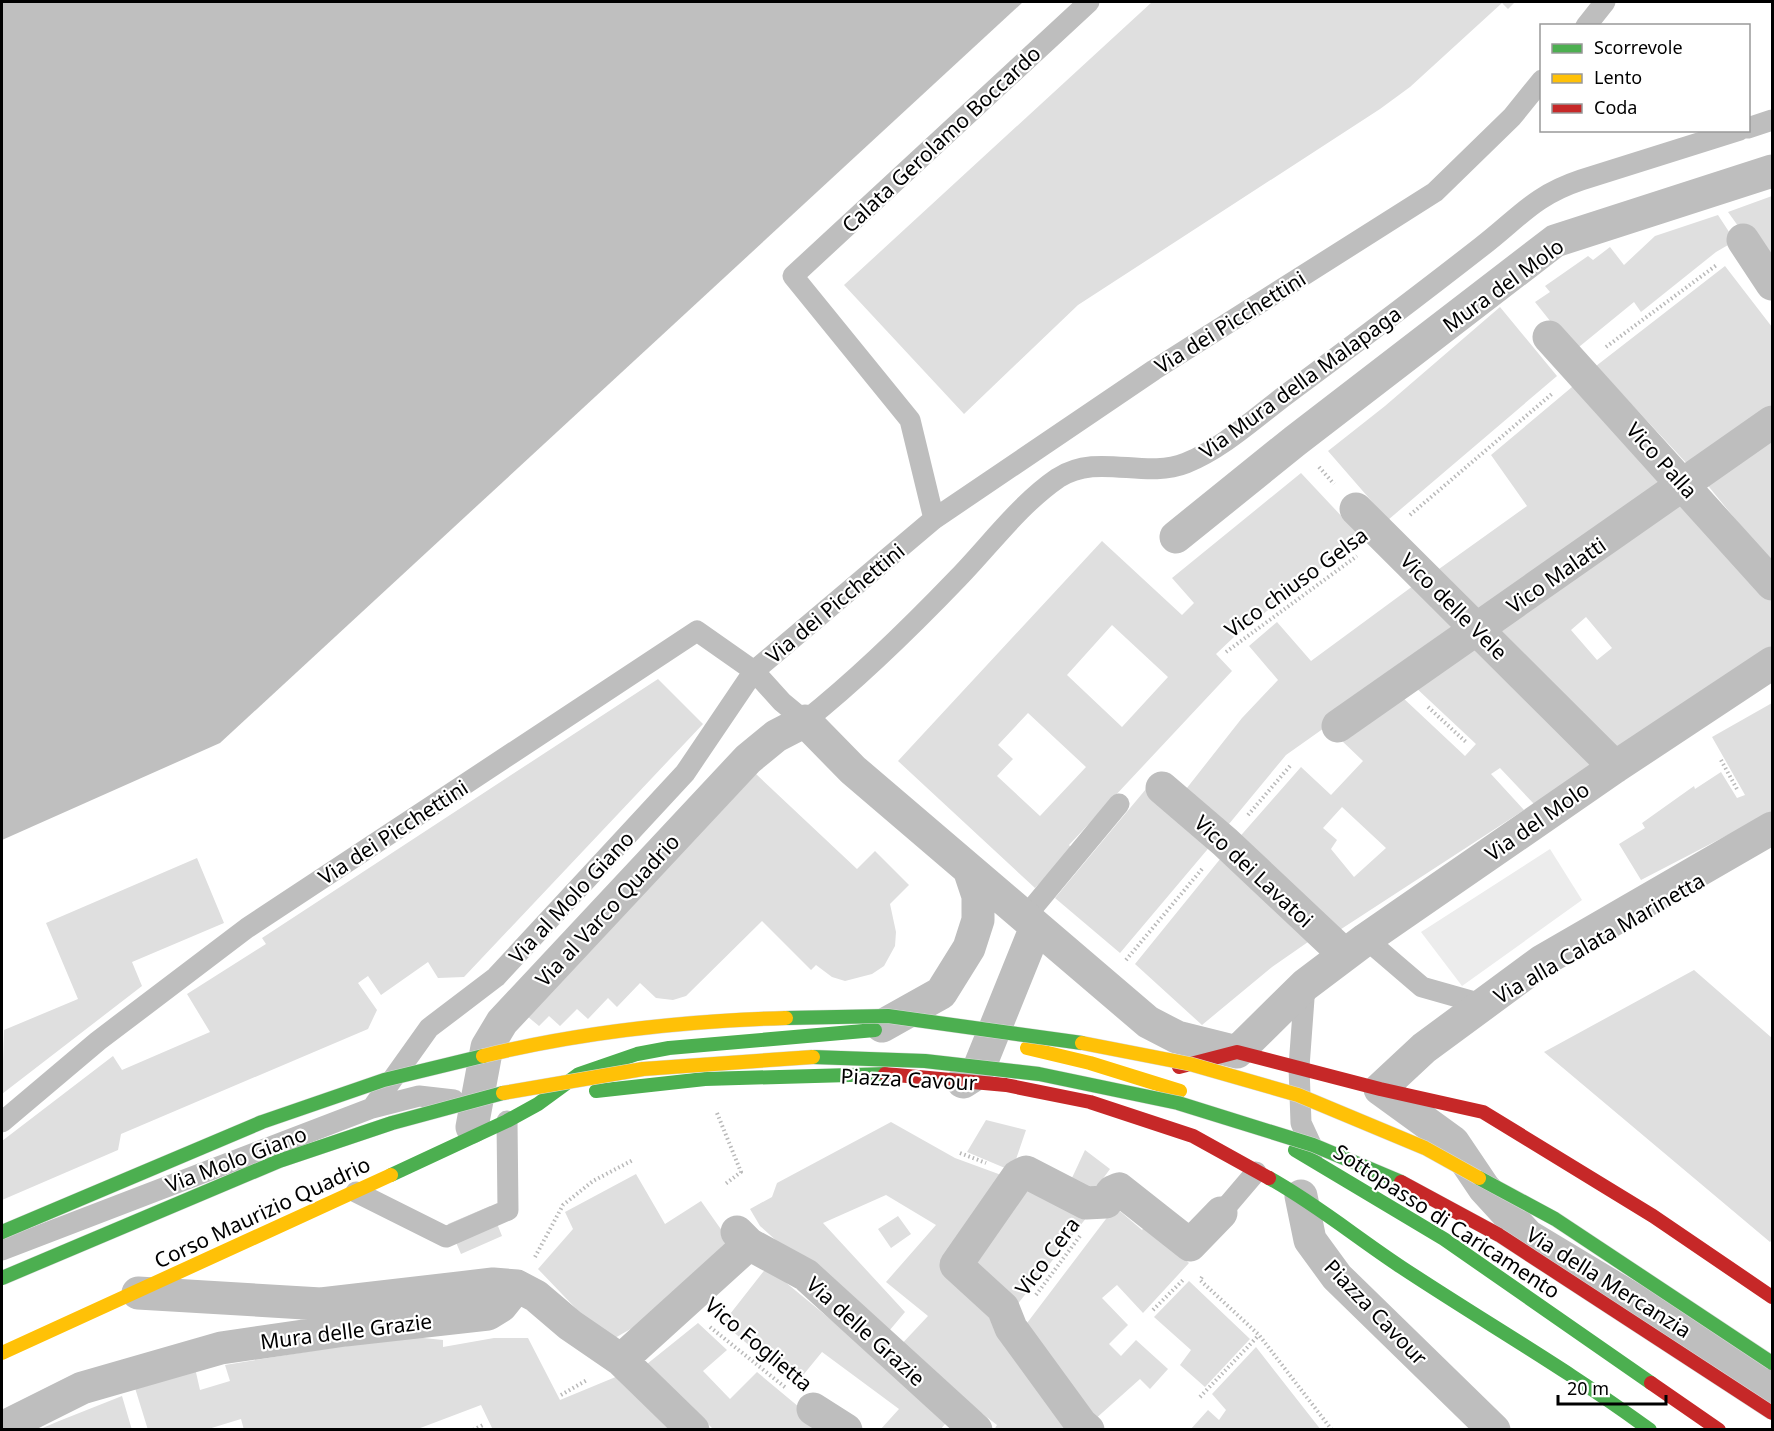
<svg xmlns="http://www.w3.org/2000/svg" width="1774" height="1431" viewBox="0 0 1774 1431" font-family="'Noto Sans',sans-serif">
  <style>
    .green { fill: #ececec }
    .water { fill: #bfbfbf }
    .building { fill: #dfdfdf; fill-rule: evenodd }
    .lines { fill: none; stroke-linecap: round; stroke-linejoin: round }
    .path { stroke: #b9b9b9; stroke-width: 4; stroke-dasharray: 1.5 3; stroke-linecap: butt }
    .lane { stroke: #bebebe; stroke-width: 21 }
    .street { stroke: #bebebe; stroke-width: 33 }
    .fast { stroke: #4caf50; stroke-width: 14 }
    .slow { stroke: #ffc107; stroke-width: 14 }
    .jam { stroke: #c62828; stroke-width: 14 }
    .fast-bridge-casing { stroke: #dbdbdb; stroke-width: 15; stroke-linecap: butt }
    .slow-bridge-casing { stroke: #dbdbdb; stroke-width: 15; stroke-linecap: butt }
    .jam-bridge-casing { stroke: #dbdbdb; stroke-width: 15; stroke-linecap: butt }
    .fast-bridge { stroke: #4caf50; stroke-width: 14 }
    .slow-bridge { stroke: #ffc107; stroke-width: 14 }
    .jam-bridge { stroke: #c62828; stroke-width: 14 }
    .labels { text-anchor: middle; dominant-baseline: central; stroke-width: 4.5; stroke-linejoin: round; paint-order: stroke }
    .street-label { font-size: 21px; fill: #000; stroke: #fff }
  </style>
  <rect width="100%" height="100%" fill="#fff"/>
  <path class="green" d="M1550,849l32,51 -120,86 -41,-54z"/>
  <path class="water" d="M2,2h1021l-803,741 -218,97z"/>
  <path class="building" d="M1152,2h363l-7,7 -6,-6 -92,84 -30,22 -302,196 -114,109 -120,-129z
    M1772,196v77l-44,-61z
    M1718,215l17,26 -19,11 -75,60 -7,-10 -60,49 -39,-49 15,-10 -5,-6 43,-30 5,4 17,-13 14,18 31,-29z
    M1725,266l47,61v86l-81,55 -95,-102z
    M1500,307l57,69 -169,144 -60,-69 57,-45z
    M1578,382l84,104 -177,131 -46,-48 88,-63 -36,-51z
    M1772,434v130l-67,-82z
    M1301,473l60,64 -127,100 -18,17 16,17 -163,174 3,4 -37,39 -137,-127 204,-220 80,74 12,-12 -22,-25zM1112,625l56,52 -46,50 -55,-52zM1028,713l58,54 -46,49 -43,-40 16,-17 -15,-14z
    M1679,500l93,96v58l-153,102 -125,-129zM1586,617l26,31 -15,12 -26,-30z
    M1417,583l47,46 -178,126 -62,75 -41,-37 59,-75 36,-38 -29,-34 28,-24 34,39z
    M1474,642l124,122 -64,40 -34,-36 -9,6 33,36 -192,125 -96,-94 65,-74 30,28 32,-34 -22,-21 60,-44 64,60 11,-12 -62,-58zM1342,807l44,41 -32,29 -23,-28 6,-9 -14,-12z
    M658,679l45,45 -239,253 -26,1 -10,-16 -47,33 -13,-19 -10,7 19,27 -9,19 -247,105 -3,16 -116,50v-59l111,-85 9,14 88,-38 -23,-38 79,-50 -4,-6z
    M1772,703v109l-131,68 -22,-36 26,-16 -3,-5 52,-37 1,3 26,-17 16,26 8,-3 -33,-58z
    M756,774l101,95 18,-18 34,34 -19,19 6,28 -1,14 -11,20 -12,8 -27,7 -13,-4 -16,-12 -5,5 -49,-49 -76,75 -13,4 -17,-2 -16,-15 -23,24 -9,-9 -20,21 -11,-10 -17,17 -11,-10 -10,10 -12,-10z
    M1146,789l66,55 -92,109 -65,-55z
    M1225,853l83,89 -36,25 -70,58 -67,-61z
    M197,858l27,65 -92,39 10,24 -140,108 2,-64 74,-31 -32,-76z
    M1694,970l78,68v202l-2,2 -226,-190z
    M986,1120l40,10 -14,41 -45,-19z
    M891,1122l64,36 49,18 -55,90 44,38 77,126h-76l3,-5 -99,-77 30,-32 -42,-34 50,-57 -50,-30 -63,28 82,89 -21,25 -124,-111 -10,-17 22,-12 5,-14z
    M1085,1150l25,19 -19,26 -20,-15z
    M636,1174l29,50 36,-23 31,44 -67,64 -57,33 -70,-73 35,-40 -8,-17z
    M1023,1181l64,36 -71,89 -49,-44z
    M490,1206l12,30 -41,18 -13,-30z
    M1115,1207l27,23 5,-6 42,39 -46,50 -26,-28 -15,13 26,27 -19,19 12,12 15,-16 32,29 -18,20 -10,-10 -47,42 -69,-94z
    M898,1216l13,18 -20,14 -13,-19z
    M767,1267l183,151 -10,12h-60l19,-21 -77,-57 -27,33 -72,-62z
    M1189,1281l61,58 -45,48 -25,-22 11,-15 -37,-33z
    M698,1323l29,27 -24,21 27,28 27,-27 60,50 -6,8h-97l-67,-66z
    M404,1336l39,4v7l51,-9h34l32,62 58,-24 52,54h-182l4,-2 -11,-23 -66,25h-171l-3,-11 -36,11h-57l-13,-42 60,-20 5,22 30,-9 -5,-16z
    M1256,1347l65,83h-131l18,-20 11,10 7,-10 -14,-16z
    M122,1396l10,34h-94l21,-9z"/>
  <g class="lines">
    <path class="path" d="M1606,347l112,-83
      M1319,467l15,17
      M1410,515l143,-122
      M1226,652l131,-96
      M1428,707l39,36
      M1721,760l17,31
      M1248,815l42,-49
      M1126,960l76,-91
      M717,1113l24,59 -17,13
      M960,1153l26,10
      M535,1257l28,-52 30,-24 40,-21
      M1202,1277l-2,3 59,55 73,95
      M1036,1295l44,-59
      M1153,1310l31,-31
      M710,1327l76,61
      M561,1395l26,-15
      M1200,1397l59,-62
      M473,1430l10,-5"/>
    <path class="lane" d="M1586,26l19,-24
      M1748,128l24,-8
      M934,519l-24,-99 -117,-144 296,-274
      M1025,917l94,-113
      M1366,939l56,48 60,17 6,-4
      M1305,985l-6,82 2,56 13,28
      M372,1108l57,-80 67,-51 189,-204 69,-102 180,-152 220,-149 281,-178 77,-75 30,-37
      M2,1122l96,-81 149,-113 450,-297 57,40 28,31 23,19c54,-43 105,-93 153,-143 32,-33 62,-74 100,-100 40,-26 86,2 128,-15 37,-15 69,-45 101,-69 65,-48 130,-97 194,-147 38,-29 52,-51 100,-67l159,-50
      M356,1192l90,45 62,-27 -1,-89
      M1221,1213l35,-41
      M2,1250l370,-142 47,-12 35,4"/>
    <path class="street" d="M1743,240l29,44
      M1549,337l223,247
      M1356,509l259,258
      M1176,537l119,-96 260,-200 217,-70
      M1338,726l434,-304
      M1162,788l63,54 120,113
      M1772,828l-230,133 -118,87 -44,41 73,53 31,46 44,48 200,120 44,32
      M882,1026l59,-33 28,-45 9,-28v-24l-8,-24
      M963,1082l14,-9 59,-146
      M472,1127l15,-80 15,-25 246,-263 28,-23 29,-15 48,49 295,252 29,15 60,15 68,-67 61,-46 249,-172 157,-104
      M1301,1196l9,44 27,37 157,153
      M749,1244l57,31 170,155
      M138,1293l183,11 172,-20 24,2 19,10 34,29 51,35 72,70
      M621,1360l128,-116 -12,-12
      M813,1409l33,21
      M2,1428l80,-40 139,-40 124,-18 143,-16 13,-8 16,-20
      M1088,1430l-7,-6 -70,-96 -8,-20 -47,-43 62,-89 8,-4 60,31 20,-1 6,-10 7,-3 71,56 31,-32"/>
    <path class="fast" d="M596,1091l109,-12 180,-5
      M1295,1150l149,89 207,144
      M391,1175l116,-54 31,-17 41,-30 58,-20 32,-6 206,-18
      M1269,1178c47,26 88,60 132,89 83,55 169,104 249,163"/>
    <path class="slow" d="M1027,1048l63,15 90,28
      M2,1353l389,-178"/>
    <path class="jam" d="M1179,1067l58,-15 143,37
      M885,1074l121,11 84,17 103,34 76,42
      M1380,1089l103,23 170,104 119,81
      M1651,1383l68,47"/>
    <g class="fast-bridge-casing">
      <path id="fast-bridge" d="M786,1018l102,-2 194,27
        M813,1057l112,4 114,13 139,29 135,42 88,37
        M1479,1178l76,41 217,144
        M2,1232l260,-110 122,-42 99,-24
        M2,1278l277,-117 113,-38 111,-30"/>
    </g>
    <g class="slow-bridge-casing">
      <path id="slow-bridge" d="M1082,1043l108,21 108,31 127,53 54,30
        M483,1056c98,-24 202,-35 303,-38
        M503,1093l140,-24 170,-12"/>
    </g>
    <g class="jam-bridge-casing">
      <path id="jam-bridge" d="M1401,1182l98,53 273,178"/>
    </g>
    <use href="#fast-bridge" class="fast-bridge"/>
    <use href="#slow-bridge" class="slow-bridge"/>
    <use href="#jam-bridge" class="jam-bridge"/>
  </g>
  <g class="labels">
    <g class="street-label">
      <text transform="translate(941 139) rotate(-43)">Calata Gerolamo Boccardo</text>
      <text transform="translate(1503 285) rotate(-36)">Mura del Molo</text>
      <text transform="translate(1230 322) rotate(-32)">Via dei Picchettini</text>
      <text transform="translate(1300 382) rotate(-36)">Via Mura della Malapaga</text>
      <text transform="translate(1662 460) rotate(48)">Vico Palla</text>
      <text transform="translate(1556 575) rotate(-35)">Vico Malatti</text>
      <text transform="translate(1296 582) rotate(-36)">Vico chiuso Gelsa</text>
      <text transform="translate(835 603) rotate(-40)">Via dei Picchettini</text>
      <text transform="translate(1454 606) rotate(45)">Vico delle Vele</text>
      <text transform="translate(1537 821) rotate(-35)">Via del Molo</text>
      <text transform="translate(393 832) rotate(-33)">Via dei Picchettini</text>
      <text transform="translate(1254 871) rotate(43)">Vico dei Lavatoi</text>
      <text transform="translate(571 897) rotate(-47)">Via al Molo Giano</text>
      <text transform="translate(607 910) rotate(-47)">Via al Varco Quadrio</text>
      <text transform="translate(1599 938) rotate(-30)">Via alla Calata Marinetta</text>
      <text transform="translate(909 1079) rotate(3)">Piazza Cavour</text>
      <text transform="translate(236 1159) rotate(-21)">Via Molo Giano</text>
      <text transform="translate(262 1212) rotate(-25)">Corso Maurizio Quadrio</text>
      <text transform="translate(1447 1221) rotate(33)">Sottopasso di Caricamento</text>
      <text transform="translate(1047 1256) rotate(-53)">Vico Cera</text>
      <text transform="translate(1609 1282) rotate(32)">Via della Mercanzia</text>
      <text transform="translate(1376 1312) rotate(46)">Piazza Cavour</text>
      <text transform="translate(346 1331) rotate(-7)">Mura delle Grazie</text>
      <text transform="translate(866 1331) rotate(42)">Via delle Grazie</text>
      <text transform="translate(759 1344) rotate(40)">Vico Foglietta</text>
    </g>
  </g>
  <rect width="1774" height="1431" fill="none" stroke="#000000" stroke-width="6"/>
  <rect x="1540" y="24" width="210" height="108" fill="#ffffff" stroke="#999999" stroke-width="1.5"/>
  <rect x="1552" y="44" width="30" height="9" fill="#4caf50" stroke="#999999" stroke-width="1.5"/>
  <text x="1594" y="54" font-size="18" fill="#000000">Scorrevole</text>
  <rect x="1552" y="74" width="30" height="9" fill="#ffc107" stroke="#999999" stroke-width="1.5"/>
  <text x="1594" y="84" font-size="18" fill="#000000">Lento</text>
  <rect x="1552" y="104" width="30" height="9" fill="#c62828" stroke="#999999" stroke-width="1.5"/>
  <text x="1594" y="114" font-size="18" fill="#000000">Coda</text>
  <path d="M1558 1395v9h108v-9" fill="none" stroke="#000000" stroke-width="3"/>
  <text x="1567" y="1395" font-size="18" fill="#000000" stroke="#ffffff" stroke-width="4.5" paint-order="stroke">20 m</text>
</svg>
